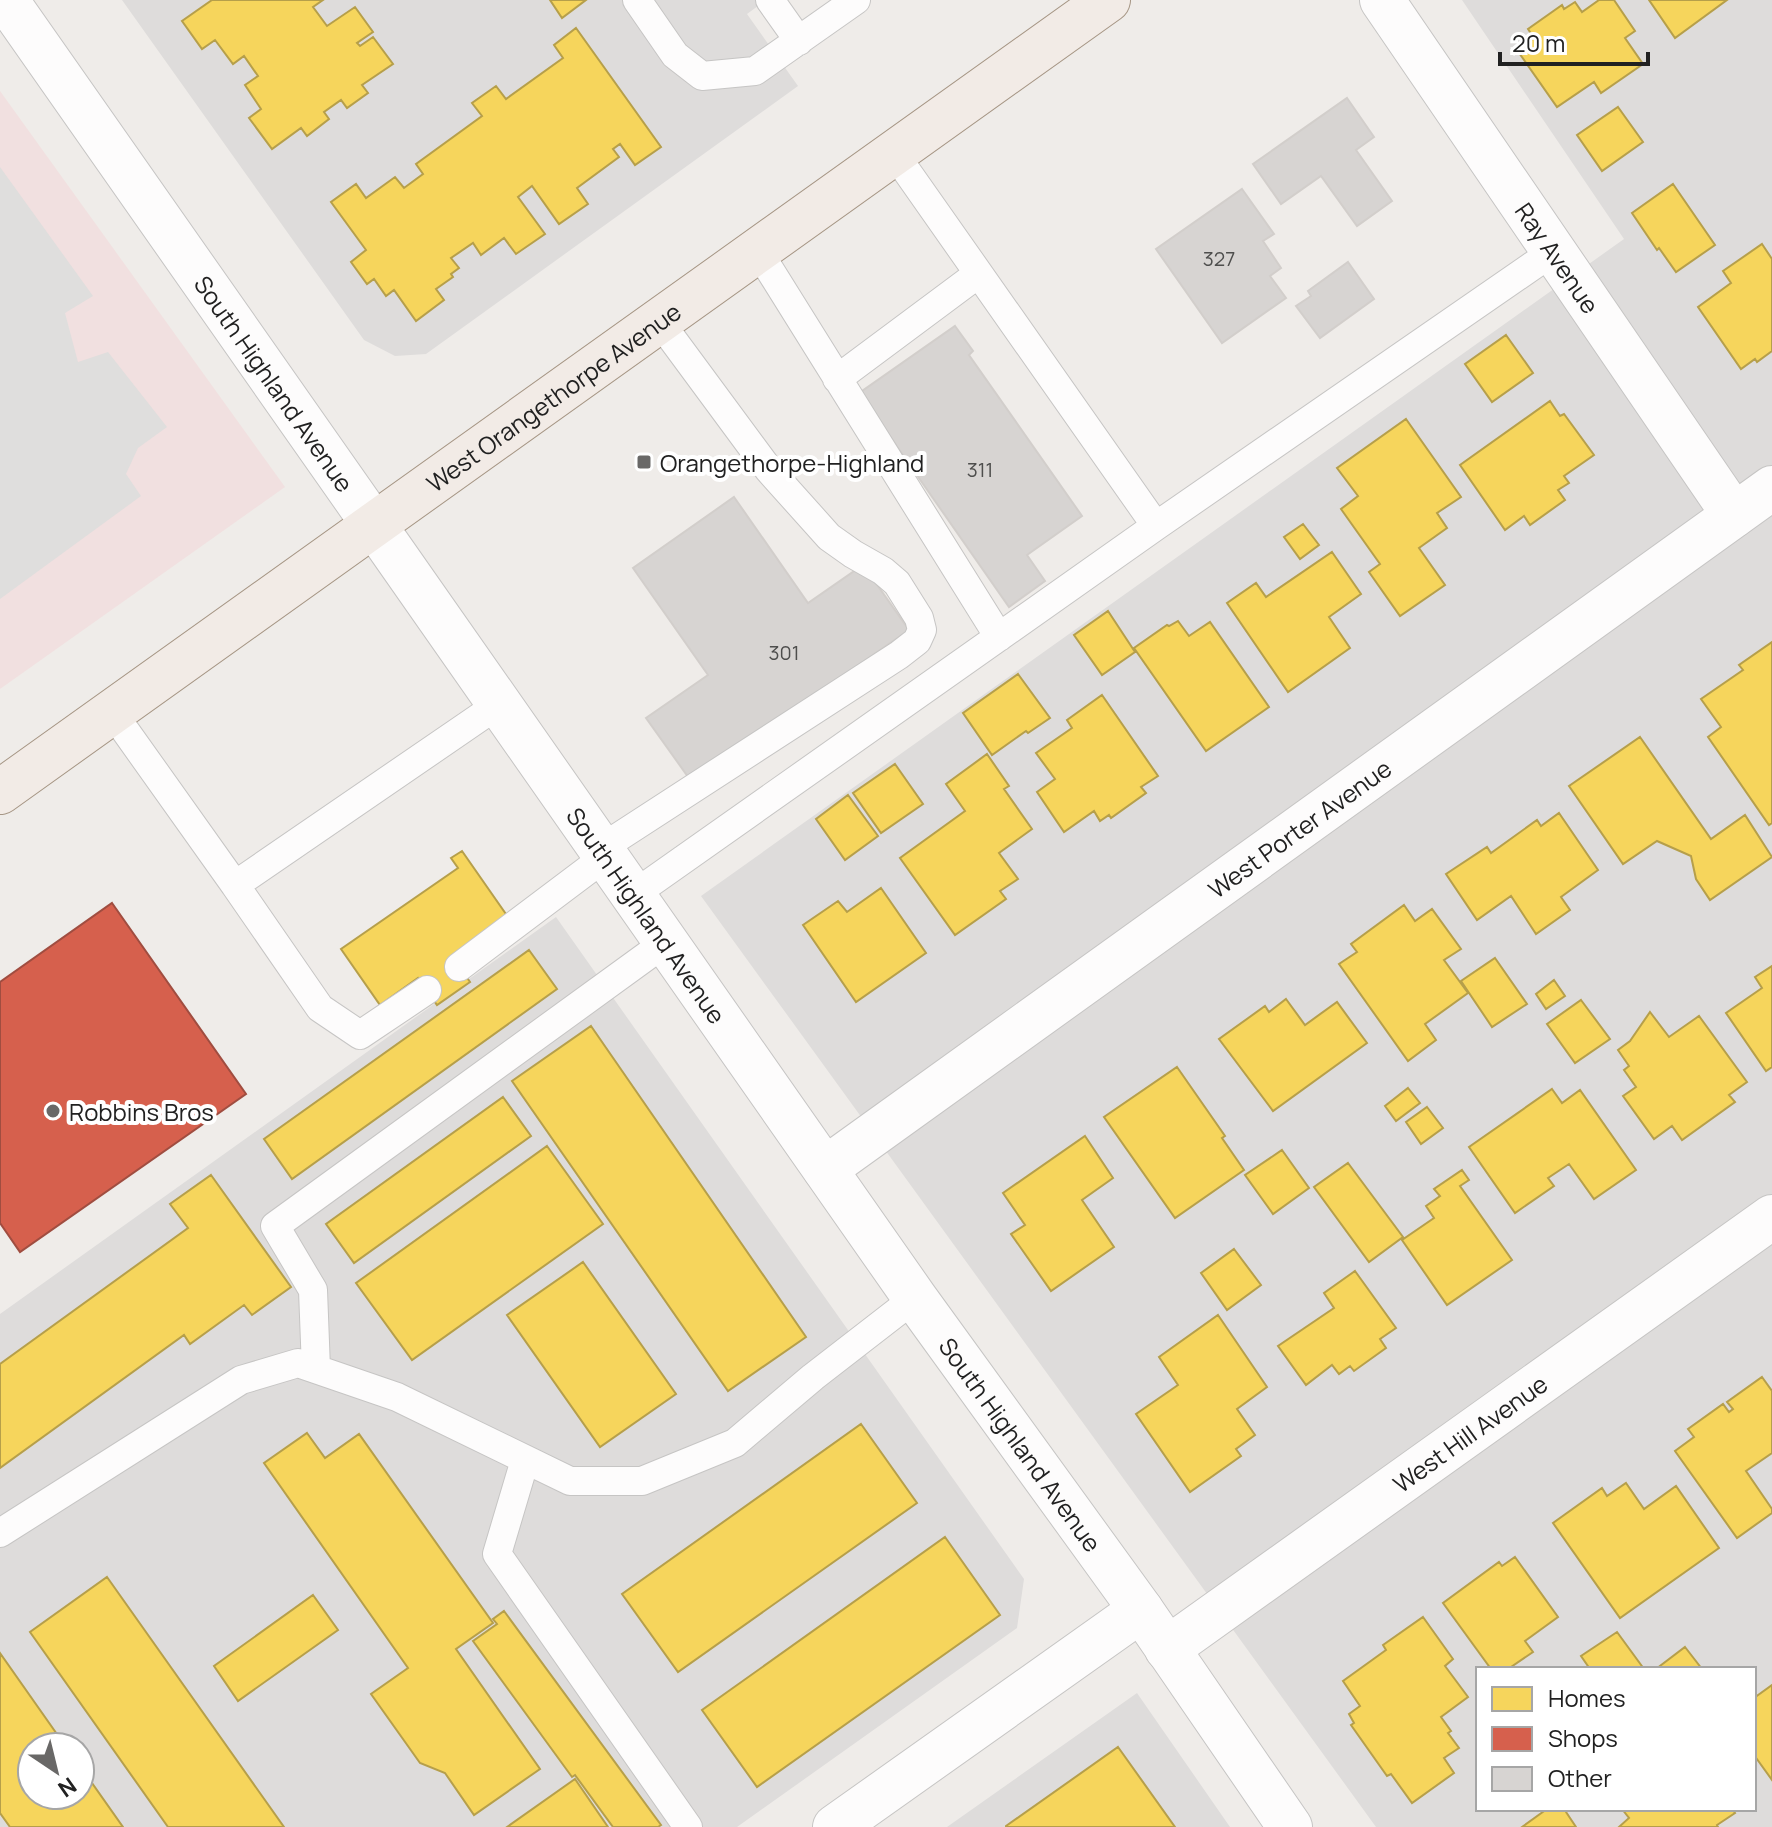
<svg xmlns="http://www.w3.org/2000/svg" width="1772" height="1827" viewBox="0 0 1772 1827" font-family="Manrope,sans-serif">
  <style>
    .residential { fill: #dedcdb; fill-rule: evenodd }
    .commercial { fill: #f1e0e0 }
    .parking { fill: #dfdedd }
    .homes { fill: #f6d55c; stroke: #b69f4a; stroke-width: 2 }
    .shops { fill: #d6604d; stroke: #a04d40; stroke-width: 2 }
    .building { fill: #d7d4d2; stroke: #d2cecb; stroke-width: 2 }
    .lines { fill: none; stroke-linecap: round; stroke-linejoin: round }
    .service-casing { stroke: #c6c5c4; stroke-width: 30 }
    .minor-casing { stroke: #c6c5c4; stroke-width: 46 }
    .tertiary-casing { stroke: #c6c5c4; stroke-width: 46 }
    .primary-casing { stroke: #a69685; stroke-width: 46 }
    .service { stroke: #fdfcfc; stroke-width: 28 }
    .minor { stroke: #fdfcfc; stroke-width: 44 }
    .tertiary { stroke: #fdfcfc; stroke-width: 44 }
    .primary { stroke: #f2ebe6; stroke-width: 44 }
    .poi-dot { fill: #696867; stroke: #fff; stroke-width: 3 }
    .labels { text-anchor: middle; dominant-baseline: central; stroke-width: 8; stroke-linejoin: round; paint-order: stroke }
    .number-label { font-size: 20px; fill: #4e4e4d }
    .street-label { font-size: 24px; fill: #212121; stroke: #fff }
    .poi-label { font-size: 24px; fill: #212121; stroke: #fff; text-anchor: start }
  </style>
  <rect width="100%" height="100%" fill="#efece9"/>
  <path class="residential" d="M122,0h644l-19,14 51,72 -372,268 -31,2 -31,-16z
    M1462,0h310v1827h-396l-675,-931 923,-657zM1478,1669h276v140h-276z
    M556,917l468,662 -7,49 -280,199h-737v-513zM32,1747h48v48h-48z
    M1137,1693l93,134h-283z"/>
  <path class="commercial" d="M0,91l285,396 -285,202z"/>
  <path class="parking" d="M0,167l93,129 -28,17 13,49 30,-10 59,75 -29,21 -12,26 15,22 -141,103z"/>
  <path class="homes" d="M212,0h111l-10,7 14,19 28,-19 18,25 -16,11 3,3 13,-9 20,27 -31,21 6,8 -21,15 -6,-8 -17,12 5,7 -22,17 -6,-8 -29,21 -23,-31 12,-9 -16,-24 13,-9 -14,-20 -11,8 -18,-24 -13,9 -20,-28z
    M550,0h36l-24,18z
    M1599,0h15l21,31 -10,7 18,26 -42,29 -7,-11 -37,25 -40,-57 17,-12 -6,-9 34,-24 2,4 11,-7 7,10z
    M1649,0h78l-52,38z
    M576,28l85,119 -26,18 -15,-21 -7,5 6,8 -42,31 11,16 -29,20 -27,-38 -14,11 27,37 -29,20 -12,-16 -23,17 -8,-12 -22,15 8,10 -8,6 2,3 -17,12 8,11 -28,21 -22,-31 -8,6 -12,-17 -7,5 -16,-22 15,-12 -35,-48 25,-18 10,14 29,-21 9,11 19,-14 -7,-10 66,-48 -10,-13 24,-17 10,13 57,-41 -9,-13z
    M1618,107l25,35 -41,29 -25,-36z
    M1673,184l42,61 -39,27 -17,-24 -2,2 -25,-37z
    M1762,244l10,15v92l-15,11 -2,-3 -14,10 -43,-62 33,-24 -8,-12z
    M1506,335l27,38 -41,29 -27,-38z
    M1550,401l10,15 4,-2 30,41 -30,21 5,7 -11,7 7,10 -35,25 -6,-9 -19,14 -45,-65z
    M1406,419l55,78 -24,16 10,15 -28,20 26,37 -45,31 -31,-44 11,-8 -39,-55 17,-13 -21,-28z
    M1303,524l16,21 -19,14 -16,-22z
    M1332,552l29,42 -32,23 21,31 -62,44 -61,-89 29,-20 10,14z
    M1108,611l27,41 -33,23 -28,-40z
    M1178,621l11,15 21,-14 59,85 -63,44 -72,-103 33,-23 2,1z
    M1772,642v181l-3,2 -61,-88 13,-10 -20,-28 42,-29 -4,-5z
    M1018,674l32,44 -22,15 -2,-2 -34,24 -29,-42z
    M1102,695l56,81 -17,11 5,6 -35,25 -2,-3 -9,6 -6,-10 -30,21 -27,-40 18,-13 -19,-26 36,-25 -5,-8z
    M1640,737l71,102 34,-24 27,42 -62,43 -14,-21 -5,-23 -34,-15 -34,23 -54,-78z
    M987,754l22,32 -5,3 28,40 -33,24 19,26 -18,12 6,8 -51,36 -55,-77 65,-47 -19,-27z
    M895,764l28,40 -42,29 -28,-40z
    M848,795l30,41 -33,24 -29,-41z
    M1559,813l39,57 -37,27 9,13 -34,24 -25,-38 -34,24 -31,-46 41,-27 4,6 46,-33 4,6z
    M462,851l46,66 -56,39 18,26 -33,23 -19,-27 -38,27 -39,-56 117,-81 -7,-10z
    M881,888l45,65 -70,49 -53,-77 35,-24 9,11z
    M1404,905l11,16 17,-12 29,40 -17,11 24,33 -43,31 11,16 -28,21 -69,-97 18,-12 -6,-8z
    M529,950l28,39 -265,190 -28,-40z
    M1495,958l32,46 -35,23 -31,-46z
    M1772,966v101l-6,4 -40,-58 36,-25 -7,-11z
    M1554,980l11,16 -19,13 -10,-15z
    M1286,999l19,26 32,-23 30,41 -94,68 -54,-72 46,-33 4,6z
    M1581,1000l29,39 -35,24 -28,-39z
    M1650,1012l19,25 30,-21 48,66 -18,13 6,7 -53,38 -10,-14 -18,13 -31,-43 13,-9 -12,-17 5,-4 -11,-16 12,-9z
    M591,1026l215,311 -78,54 -216,-310z
    M1177,1067l48,69 -3,2 22,32 -69,48 -71,-101z
    M1408,1088l12,15 -24,18 -11,-15z
    M1552,1089l10,14 18,-13 56,80 -42,29 -25,-35 -21,14 6,8 -39,27 -46,-66z
    M503,1097l28,39 -177,127 -28,-39z
    M1427,1107l16,21 -22,16 -15,-22z
    M1085,1136l28,42 -31,22 32,47 -63,44 -40,-57 14,-9 -22,-32z
    M547,1146l56,78 -191,136 -56,-77z
    M1282,1150l27,38 -36,26 -28,-39z
    M1348,1163l55,74 -34,25 -55,-75z
    M1462,1170l7,10 -9,6 52,74 -65,45 -45,-65 32,-22 -8,-12 14,-10 -6,-7z
    M211,1175l80,112 -39,28 -8,-10 -54,39 -6,-9 -184,133v-104l188,-136 -18,-24z
    M1234,1249l27,36 -34,25 -26,-37z
    M583,1262l93,132 -76,53 -93,-132z
    M1355,1271l41,57 -16,11 6,9 -32,23 -4,-5 -11,8 -7,-9 -26,20 -28,-39 56,-38 -10,-15z
    M1218,1315l49,72 -30,22 18,26 -19,14 5,7 -51,36 -54,-78 42,-29 -19,-28z
    M1762,1377l10,14v62l-26,18 26,38v4l-35,25 -62,-87 19,-14 -6,-8 35,-25 6,8 4,-3 -6,-7z
    M861,1424l56,79 -239,169 -56,-78z
    M307,1433l18,25 34,-24 134,189 -37,26 84,120 -66,46 -29,-42 -25,-10 -49,-69 37,-26 -144,-205z
    M1626,1483l18,26 32,-23 43,62 -99,70 -67,-95 49,-35 5,8z
    M945,1537l55,78 -243,172 -55,-77z
    M1515,1557l43,60 -33,24 8,11 -25,17h-17l-48,-66 56,-41 3,4z
    M107,1577l177,250h-116l-138,-195z
    M313,1595l25,35 -100,71 -24,-35z
    M504,1611l157,214 -3,2h-45l-38,-52 -3,2 -99,-136 24,-17 -4,-5z
    M1423,1617l30,42 -8,7 23,31 -27,20 10,14 -3,2 11,15 -15,10 10,15 -42,30 -21,-29 -4,2 -36,-51 3,-2 -5,-9 11,-8 -17,-25 43,-31 -3,-5z
    M1617,1632l27,37h-54l-9,-13z
    M1685,1647l17,22h-46z
    M0,1653l66,94h-34v48h48v-29l43,61h-113l-10,-14z
    M1772,1685v95l-18,-25v-57z
    M1118,1747l57,80h-169v-1z
    M575,1779l33,48h-101z
    M1547,1809h17l12,18h-54z
    M1622,1809h110l3,4 -18,12 1,2h-99l10,-9z"/>
  <path class="shops" d="M112,903l134,191 -226,158 -20,-29v-241z"/>
  <path class="building" d="M1347,98l27,39 -18,13 36,51 -35,25 -36,-50 -40,28 -28,-40z
    M1242,189l32,45 -11,7 18,27 -11,8 16,22 -64,45 -66,-94z
    M1348,262l26,37 -54,39 -24,-32 15,-10 -3,-5z
    M955,326l18,25 -4,4 113,161 -55,39 18,26 -36,26 -132,-189 -22,-22z
    M734,497l74,106 55,-38 46,65 -218,151 -45,-63 62,-43 -75,-107z"/>
  <g class="lines">
    <g class="service-casing">
      <path id="service" d="M637,0l38,55 27,21 53,-5 101,-71
        M770,0l29,41
        M894,153l262,373
        M758,251l241,386
        M837,379l141,-105
        M112,712l123,173 264,-181
        M600,849l299,-194 18,-14 5,-11 -3,-12 -22,-35 -14,-12 -30,-17 -24,-17 -60,-67 -110,-149
        M235,885l85,123 40,27 67,-45
        M633,895l523,-369 398,-275
        M459,967l146,-110
        M316,1369l-3,-79 -38,-64 391,-284
        M525,1460l-28,94 191,273
        M0,1533l241,-153 57,-17 99,34 173,84h72l93,-38 78,-66 102,-79"/>
    </g>
    <g class="minor-casing">
      <g id="minor">
        <path id="s1" d="M6,0l368,525"/>
        <path id="s2" d="M1382,0l352,515"/>
        <path id="s3" d="M825,1169l947,-681"/>
        <path id="s4" d="M1167,1649l605,-432"/>
        <path d="M835,1827l306,-217"/>
      </g>
    </g>
    <g class="tertiary-casing">
      <g id="tertiary">
        <path id="s5" d="M374,525l541,773 226,312 149,217"/>
      </g>
    </g>
    <g class="primary-casing">
      <g id="primary">
        <path id="s6" d="M0,792l1108,-792"/>
      </g>
    </g>
    <use href="#service" class="service"/>
    <use href="#minor" class="minor"/>
    <use href="#tertiary" class="tertiary"/>
    <use href="#primary" class="primary"/>
  </g>
  <g class="poi-dot">
    <rect x="636" y="454" width="16" height="16" rx="4"/>
    <circle cx="53" cy="1111" r="8"/>
  </g>
  <g class="labels">
    <g class="number-label">
      <text x="1219" y="258">327</text>
      <text x="980" y="469">311</text>
      <text x="784" y="652">301</text>
    </g>
    <g class="street-label">
      <text stroke="none"><textPath href="#s2" startOffset="312">Ray Avenue</textPath></text>
      <text stroke="none"><textPath href="#s1" startOffset="468">South Highland Avenue</textPath></text>
      <text stroke="none"><textPath href="#s6" startOffset="680">West Orangethorpe Avenue</textPath></text>
      <text stroke="none"><textPath href="#s3" startOffset="584">West Porter Avenue</textPath></text>
      <text stroke="none"><textPath href="#s5" startOffset="476">South Highland Avenue</textPath></text>
      <text stroke="none"><textPath href="#s4" startOffset="372">West Hill Avenue</textPath></text>
      <text stroke="none"><textPath href="#s5" startOffset="1124">South Highland Avenue</textPath></text>
    </g>
    <g class="poi-label">
      <text x="660" y="462">Orangethorpe-Highland</text>
      <text x="69" y="1111">Robbins Bros</text>
    </g>
  </g>
  <rect x="1476" y="1667" width="280" height="144" fill="#ffffff" stroke="#a6a6a6" stroke-width="2"/>
  <rect x="1492" y="1687" width="40" height="24" fill="#f6d55c" stroke="#a6a6a6" stroke-width="2"/>
  <text x="1548" y="1707" font-size="24" fill="#212121">Homes</text>
  <rect x="1492" y="1727" width="40" height="24" fill="#d6604d" stroke="#a6a6a6" stroke-width="2"/>
  <text x="1548" y="1747" font-size="24" fill="#212121">Shops</text>
  <rect x="1492" y="1767" width="40" height="24" fill="#d7d4d2" stroke="#a6a6a6" stroke-width="2"/>
  <text x="1548" y="1787" font-size="24" fill="#212121">Other</text>
  <g transform="translate(56 1771) rotate(145)"><circle r="38" fill="#ffffff" stroke="#a6a6a6" stroke-width="2"/>
  <path d="M0-6L14 30L0 20L-14 30Z" fill="#696867"/>
  <text y="-12" font-size="22" font-weight="bold" text-anchor="middle" fill="#212121">N</text>
  </g>
  <path d="M1500 52v12h148v-12" fill="none" stroke="#212121" stroke-width="4"/>
  <text x="1512" y="52" font-size="24" fill="#212121" stroke="#ffffff" stroke-width="6" paint-order="stroke">20 m</text>
</svg>
